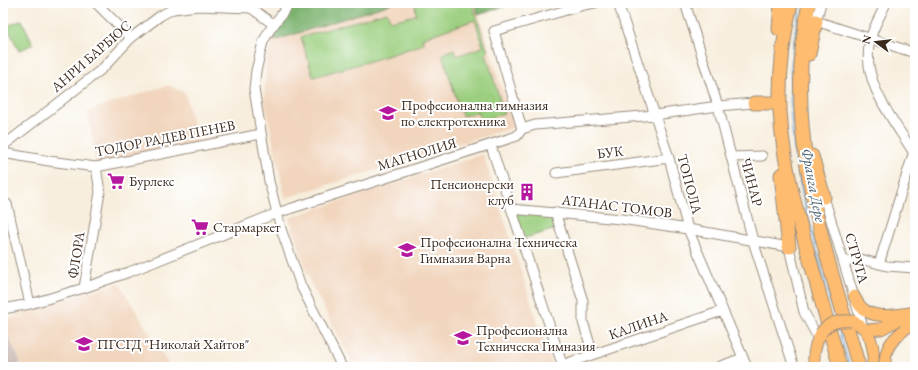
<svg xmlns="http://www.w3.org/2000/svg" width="918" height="370" viewBox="0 0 918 370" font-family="'EB Garamond',serif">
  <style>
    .built { fill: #f1d5bd }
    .industrial { fill: #cec1ba }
    .green { fill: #9bcf7f; stroke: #6b7c4e }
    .forest { fill: #7cb26e; stroke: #5c6e46 }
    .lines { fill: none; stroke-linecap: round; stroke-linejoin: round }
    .stream { stroke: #5fa0d2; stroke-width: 2 }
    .minor-casing { stroke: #998c7e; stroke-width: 11 }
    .major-casing { stroke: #998c7e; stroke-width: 13 }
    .highway-casing { stroke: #998c7e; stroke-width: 15 }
    .minor { stroke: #fff; stroke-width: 9 }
    .major { stroke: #fdbc70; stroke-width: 11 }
    .highway { stroke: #fdbc70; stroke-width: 13 }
    .major-bridge-casing { stroke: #998c7e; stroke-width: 13; stroke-linecap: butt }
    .major-bridge { stroke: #fdbc70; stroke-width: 11 }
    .labels { text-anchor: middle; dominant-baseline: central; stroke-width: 4; stroke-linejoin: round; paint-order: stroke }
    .street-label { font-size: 14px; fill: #3b2a1e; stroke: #fff }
    .poi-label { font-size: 14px; fill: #3b2a1e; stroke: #fff; text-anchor: start }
    .water-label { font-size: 15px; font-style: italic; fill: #4b5f6f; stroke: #fff }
  </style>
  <rect width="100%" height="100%" fill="#fff"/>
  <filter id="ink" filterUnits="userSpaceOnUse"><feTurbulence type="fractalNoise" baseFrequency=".025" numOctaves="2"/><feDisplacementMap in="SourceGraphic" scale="8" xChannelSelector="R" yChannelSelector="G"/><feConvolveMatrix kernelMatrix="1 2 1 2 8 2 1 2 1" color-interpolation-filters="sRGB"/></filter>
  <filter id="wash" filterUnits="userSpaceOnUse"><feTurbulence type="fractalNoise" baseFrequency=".012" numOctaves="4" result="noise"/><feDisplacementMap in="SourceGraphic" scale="16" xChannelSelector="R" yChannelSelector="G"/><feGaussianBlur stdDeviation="0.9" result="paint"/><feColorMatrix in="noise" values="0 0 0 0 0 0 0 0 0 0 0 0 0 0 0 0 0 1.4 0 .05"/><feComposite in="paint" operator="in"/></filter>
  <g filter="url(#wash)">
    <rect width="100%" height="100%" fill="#f7eedd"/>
    <path class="built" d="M394,3h81l39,124 -229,71 -21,-100 3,-40 6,-17z
      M168,85l17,8 13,54 -102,20 -8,-56z
      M483,154l69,213h-197l-45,-85 -21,-64z
      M119,283l51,84h-147l-20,-45 21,-11z"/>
    <path class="industrial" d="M3,324l18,39 -5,4h-13z"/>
    <path class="green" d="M415,3h57l16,49 -2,1 18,61 -24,6 -2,-8 -16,4 -20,-62 12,-5 2,7 27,-9 -8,-27 -53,18 2,6 -50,16 -61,17 -12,-40 86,-25 4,9 25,-6z
      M22,20l11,24 -14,7 -12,-25z
      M511,209l44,3 5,16 -39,11z"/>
    <path class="forest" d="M299,3h95l-121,38 8,-21z
      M475,3h40l-37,12z"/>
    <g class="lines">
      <path class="stream" d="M802,3c-30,107 5,212 33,315
        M838,326l11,41"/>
    </g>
  </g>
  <g filter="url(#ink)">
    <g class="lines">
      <g class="minor-casing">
        <path id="minor" d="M96,3l35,35
          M290,3l-21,28 -6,11 -7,29 -2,18 15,92 12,48 20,57 41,81
          M618,3l51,155 19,71 59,138
          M685,3l33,103 35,135 41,126
          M821,3l-5,18 99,32
          M886,3c-5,12 -13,24 -16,37 -10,43 25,81 45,115
          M522,129l-28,-98 90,-26 11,-2
          M3,146l99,-77 29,-31 29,-22 13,-7 25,-3 53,2 22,16
          M491,146l72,221
          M3,153l46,8 47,6 165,-33
          M731,157l31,-1
          M556,173l113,-15
          M824,197l39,130
          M3,205l4,-1 23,100
          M511,209l110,10 67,10 101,18 15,65 14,26
          M555,212l28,89v21l10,32
          M844,262l16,-3 27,7 28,2
          M879,264l36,-116
          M84,288l45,-16 148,-59 240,-77 5,-7 13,-4 120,-10 63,-9 36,-3
          M3,309l27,-5 54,-16 16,-96 -4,-25
          M562,365l160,-54
          M718,367l25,-9"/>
      </g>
      <g class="major-casing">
        <path id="major" d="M854,296c2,4 4,8 7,11 12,13 34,8 49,6
          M852,321c19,7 24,27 20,46
          M865,330l16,-1 23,-12
          M815,367c-3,-12 0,-23 6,-34
          M885,367c-1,-25 12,-30 29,-46"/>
      </g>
      <g class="highway-casing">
        <path id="highway" d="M791,3c-8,35 -12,72 -11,108 3,55 18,107 33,160 9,32 18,64 27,96
          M809,3c-27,128 15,242 50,364
          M779,29l2,-26
          M809,54l7,-33
          M754,103h26
          M812,156l12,41
          M781,175l8,72"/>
      </g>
      <use href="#minor" class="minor"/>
      <use href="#major" class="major"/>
      <use href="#highway" class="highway"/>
      <g class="major-bridge-casing">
        <path id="major-bridge" d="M821,333c7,-11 18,-13 31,-12"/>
      </g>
      <use href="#major-bridge" class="major-bridge"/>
    </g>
  </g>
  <defs>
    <g id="school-bare" transform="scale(1.38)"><path d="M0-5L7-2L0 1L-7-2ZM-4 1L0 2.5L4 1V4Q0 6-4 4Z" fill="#b5179e" stroke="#fff" stroke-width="2.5" paint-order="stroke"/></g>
    <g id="supermarket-bare" transform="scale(1.38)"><path d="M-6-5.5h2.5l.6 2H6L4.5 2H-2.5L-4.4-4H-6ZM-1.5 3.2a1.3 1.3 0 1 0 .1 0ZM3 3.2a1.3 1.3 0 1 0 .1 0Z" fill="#b5179e" stroke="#fff" stroke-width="2.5" paint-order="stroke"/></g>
    <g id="building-bare" transform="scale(1.38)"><path d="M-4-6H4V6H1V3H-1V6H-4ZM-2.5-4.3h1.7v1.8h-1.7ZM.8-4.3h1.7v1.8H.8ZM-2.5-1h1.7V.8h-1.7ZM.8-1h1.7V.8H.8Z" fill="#b5179e" stroke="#fff" stroke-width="2.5" paint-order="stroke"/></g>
  </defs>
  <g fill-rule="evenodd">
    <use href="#school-bare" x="388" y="113"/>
    <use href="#supermarket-bare" x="116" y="181"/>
    <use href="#building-bare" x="527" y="192"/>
    <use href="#supermarket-bare" x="200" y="227"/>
    <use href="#school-bare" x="407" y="250"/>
    <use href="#school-bare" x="463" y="338"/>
    <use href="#school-bare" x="84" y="344"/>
  </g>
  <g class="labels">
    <g class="street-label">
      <text transform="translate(91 56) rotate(-41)">АНРИ БАРБЮС</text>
      <text transform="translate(165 138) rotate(-11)">ТОДОР РАДЕВ ПЕНЕВ</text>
      <text transform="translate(610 152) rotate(-7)">БУК</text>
      <text transform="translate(417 154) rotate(-17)">МАГНОЛИЯ</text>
      <text transform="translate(752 182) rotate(75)">ЧИНАР</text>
      <text transform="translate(690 184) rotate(75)">ТОПОЛА</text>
      <text transform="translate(617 206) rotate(7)">АТАНАС ТОМОВ</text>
      <text transform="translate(76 255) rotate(-81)">ФЛОРА</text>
      <text transform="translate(857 258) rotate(74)">СТРУГА</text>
      <text transform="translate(638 325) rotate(-19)">КАЛИНА</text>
    </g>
    <g class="poi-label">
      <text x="401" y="105">Професионална гимназия<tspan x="401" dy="16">по електротехника</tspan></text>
      <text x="129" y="181">Бурлекс</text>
      <text x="514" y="184" text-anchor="end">Пенсионерски<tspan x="514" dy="16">клуб</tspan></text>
      <text x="213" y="227">Стармаркет</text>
      <text x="420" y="242">Професионална Техническа<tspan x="420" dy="16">Гимназия Варна</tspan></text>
      <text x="476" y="330">Професионална<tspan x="476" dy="16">Техническа Гимназия</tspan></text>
      <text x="97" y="344">ПГСГД "Николай Хайтов"</text>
    </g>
    <g class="water-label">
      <text transform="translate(814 185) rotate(79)">Франга Дере</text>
    </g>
  </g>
  <rect width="918" height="370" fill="none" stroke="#fff" stroke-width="16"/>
  <g transform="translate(876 42) rotate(285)" stroke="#ffffff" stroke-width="3" paint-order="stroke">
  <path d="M0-3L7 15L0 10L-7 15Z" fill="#3b2a1e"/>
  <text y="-6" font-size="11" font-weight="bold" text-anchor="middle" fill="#3b2a1e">N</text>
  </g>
</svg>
